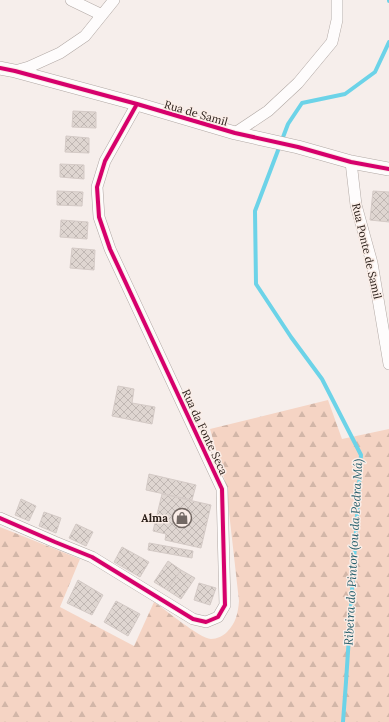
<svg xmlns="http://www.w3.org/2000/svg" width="389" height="722" viewBox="0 0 389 722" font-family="Lora,serif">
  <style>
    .forest { fill: url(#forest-firs) }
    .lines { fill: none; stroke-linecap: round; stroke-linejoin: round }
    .stream { stroke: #6cd3e8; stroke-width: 4 }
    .building { fill: url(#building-cross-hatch); stroke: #d4cac6 }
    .minor-casing { stroke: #b1a8a4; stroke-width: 12 }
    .tertiary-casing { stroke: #b1a8a4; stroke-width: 14 }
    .minor { stroke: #fefcfc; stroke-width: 11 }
    .tertiary { stroke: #fefcfc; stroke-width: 13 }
    .cycleway-casing { stroke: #faede7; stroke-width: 6 }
    .cycleway { stroke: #d6006c; stroke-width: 4 }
    .labels { text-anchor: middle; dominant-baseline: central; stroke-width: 3; stroke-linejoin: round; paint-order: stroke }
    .street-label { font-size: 11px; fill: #2b201a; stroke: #faede7 }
    .poi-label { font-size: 11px; font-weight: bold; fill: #2b201a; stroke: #faede7; text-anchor: end }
    .water-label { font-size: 12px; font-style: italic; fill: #27606d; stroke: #faede7 }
  </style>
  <defs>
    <pattern id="forest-firs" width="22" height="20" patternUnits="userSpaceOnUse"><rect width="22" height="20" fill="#f5d4c4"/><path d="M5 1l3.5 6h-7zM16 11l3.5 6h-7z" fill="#d2b6a8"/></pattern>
    <pattern id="building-cross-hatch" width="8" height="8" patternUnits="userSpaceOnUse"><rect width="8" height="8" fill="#dfd6d1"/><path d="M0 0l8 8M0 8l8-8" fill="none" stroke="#c0b7b3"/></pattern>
  </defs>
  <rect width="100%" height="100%" fill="#f6eeeb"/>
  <path class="forest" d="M328,400l14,39 47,-10v293h-389v-195l80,32 -20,48 74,39 20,-44c12,8 45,36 57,37 6,0 12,-3 16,-7 9,-9 11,-19 12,-31l-13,-116 -16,-56z"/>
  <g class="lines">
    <path class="stream" d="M389,0v1
      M343,722l3,-40 15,-227 -39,-76 -31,-42 -35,-53 -1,-73 33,-87 14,-21 43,-9 30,-22 14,-30"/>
  </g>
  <path class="building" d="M73,111l23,1v16l-24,-1z
    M66,136l23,2v15l-24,-1z
    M60,164l24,1v14l-24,-2z
    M57,191l26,1 -1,14 -25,-1z
    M373,191l16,1v30l-19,-2z
    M61,220l27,2 -1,17 -27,-2z
    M72,248l23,2 -1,20 -24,-2z
    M118,386l16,3 -2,14 23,4 -3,17 -40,-8z
    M149,474l47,11 -4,15 -46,-10z
    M162,494l49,11 -10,43 -36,-8 1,-6 -13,-3z
    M21,499l15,7 -7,15 -14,-6z
    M44,512l17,6 -5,15 -17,-7z
    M76,524l17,8 -7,14 -17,-8z
    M149,543l44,8 -1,7 -44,-8z
    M122,547l27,15 -9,15 -26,-15z
    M168,561l13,9 -14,20 -13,-8z
    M181,570l14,8 -14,21 -14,-9z
    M78,580l25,15 -11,20 -25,-12z
    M199,583l17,5 -6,17 -16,-5z
    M116,601l24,13 -12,22 -24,-14z"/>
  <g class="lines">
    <g class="minor-casing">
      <path id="minor" d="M71,0l31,15
        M15,71l14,-4 31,-14 25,-17 29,-36
        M235,133l33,-22 30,-28 34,-41 5,-22v-20
        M351,162l5,43 16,58 17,101
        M0,518l55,24 37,15 101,62 13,3 12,-5 7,-12 -3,-116 -112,-240 -11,-32 -2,-30 8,-26 32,-57"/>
    </g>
    <g class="tertiary-casing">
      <path id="tertiary" d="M0,68l15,3 122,33 98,29 63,14 53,15 38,7"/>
    </g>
    <use href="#minor" class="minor"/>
    <use href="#tertiary" class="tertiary"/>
    <g class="cycleway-casing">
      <path id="cycleway" d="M0,68l15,3 122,33 98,29 63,14 53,15 38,7
        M0,518l55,24 37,15 101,62 13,3 12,-5 7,-12 -3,-116 -112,-240 -11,-32 -2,-30 8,-26 32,-57"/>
    </g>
    <use href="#cycleway" class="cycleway"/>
  </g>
  <defs>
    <g id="shop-ring" transform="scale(1)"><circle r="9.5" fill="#faede7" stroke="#726863" stroke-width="1.5"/><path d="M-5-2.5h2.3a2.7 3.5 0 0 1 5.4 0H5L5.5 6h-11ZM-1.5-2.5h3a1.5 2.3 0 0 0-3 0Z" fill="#726863"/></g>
  </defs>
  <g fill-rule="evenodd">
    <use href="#shop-ring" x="182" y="518"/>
  </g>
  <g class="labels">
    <g class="street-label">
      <text transform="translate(196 113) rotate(16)">Rua de Samil</text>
      <text transform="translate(367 251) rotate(77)">Rua Ponte de Samil</text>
      <text transform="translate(205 432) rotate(65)">Rua da Fonte Seca</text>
    </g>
    <g class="poi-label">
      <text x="168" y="518">Alma</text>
    </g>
    <g class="water-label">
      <text transform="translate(353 552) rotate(-87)">Ribeira do Pintor (ou da Pedra Má)</text>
    </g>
  </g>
</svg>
